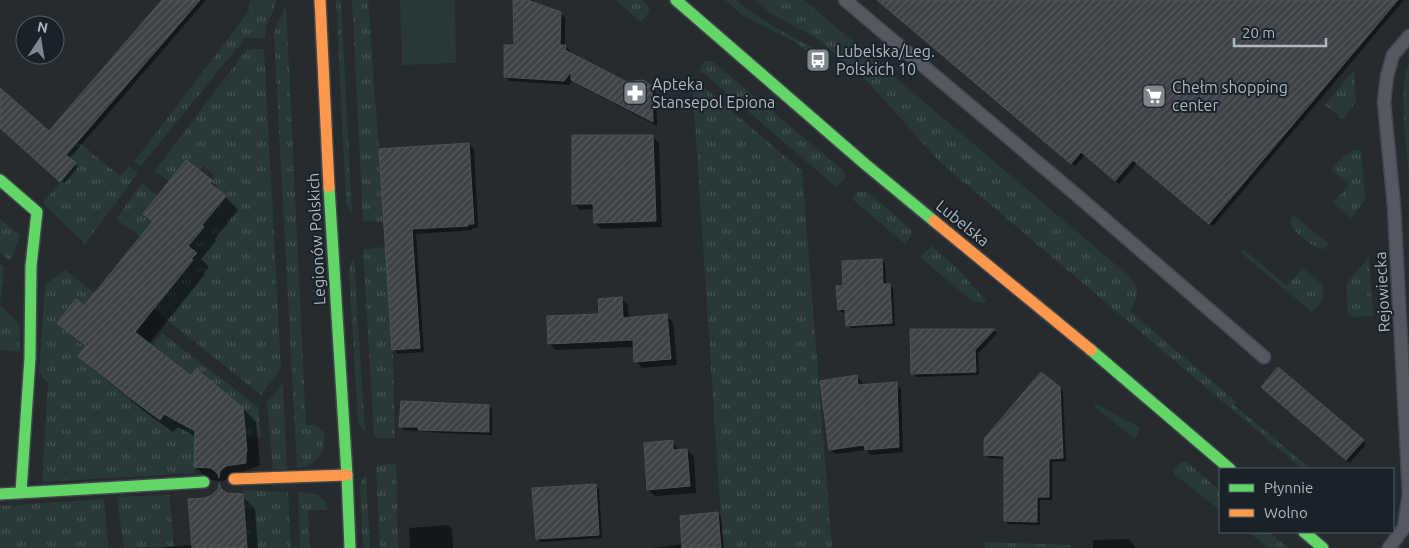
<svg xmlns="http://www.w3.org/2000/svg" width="1409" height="548" viewBox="0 0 1409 548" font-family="Ubuntu,sans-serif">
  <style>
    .grass { fill: url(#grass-tufts) }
    .garden { fill: #293939 }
    .shadow { fill: #0007 }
    .building { fill: url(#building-hatch); stroke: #4d5257 }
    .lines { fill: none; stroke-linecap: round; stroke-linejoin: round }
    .lane-casing { stroke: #43474b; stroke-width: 15 }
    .fast-casing { stroke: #43474b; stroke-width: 14 }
    .slow-casing { stroke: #43474b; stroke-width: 14 }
    .lane { stroke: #55595f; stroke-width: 12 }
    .fast { stroke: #63d668; stroke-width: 11 }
    .slow { stroke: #ff974d; stroke-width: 11 }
    .labels { text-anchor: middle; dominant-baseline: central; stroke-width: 4; stroke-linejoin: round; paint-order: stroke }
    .poi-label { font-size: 16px; fill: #afb7c1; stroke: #1a2229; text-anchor: start }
    .street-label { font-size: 16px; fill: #afb7c1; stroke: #1a2229 }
  </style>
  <defs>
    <pattern id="grass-tufts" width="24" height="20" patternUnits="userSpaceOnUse" patternTransform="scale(1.25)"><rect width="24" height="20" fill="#293939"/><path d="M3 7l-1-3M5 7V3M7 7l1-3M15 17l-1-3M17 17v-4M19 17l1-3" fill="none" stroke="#465354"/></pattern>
    <pattern id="building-hatch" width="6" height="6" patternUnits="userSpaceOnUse" patternTransform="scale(1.25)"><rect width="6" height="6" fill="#3e4246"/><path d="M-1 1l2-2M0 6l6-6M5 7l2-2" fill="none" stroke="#575b5f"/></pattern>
  </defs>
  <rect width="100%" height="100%" fill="#262b30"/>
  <path class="grass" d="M250,0h27l-11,27 -1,11h-20l-104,128 -7,-4 115,-151z
    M336,0h5l11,214 -6,-12z
    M352,0h16l16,222 -21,-1z
    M616,0h25l8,6v6l-8,10z
    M725,0h11c24,20 50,34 77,48l-4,5 -14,-11 -53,-27z
    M755,0h49l325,276c12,14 10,20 1,35l106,91 -2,3 77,64h-9l-363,-308 -72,-80 -49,-42 -48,-26z
    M286,5l20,420h9l9,7c1,21 -5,32 -27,36l-23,-433 1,-6z
    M247,49h17l17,320 -20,26 -107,-86 38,-48 -1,-2 5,-6 -9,-8 5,-4 12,-14 -2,-2 24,-29 -16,-13 5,-7 -12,-10 -4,4 -13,-10 -17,21 -14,-10z
    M705,61h7l132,110 1,7 -9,9 -136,-117z
    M1409,63v114c-2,-30 -11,-88 0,-114z
    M1354,70l2,32 -13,17 -18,-14z
    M692,77l110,94 30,377h-109z
    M64,143l17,1 39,32 9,-10 9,7 -53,71 -42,-41 33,-40 -12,-9z
    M1354,150l7,1 4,49 -14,18 -18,-15 16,-18 -18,-16 13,-13z
    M142,183l15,13 -13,18 9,7 -13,15 -24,-17z
    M866,191l45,38 1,6 -7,9 -53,-45 6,-7z
    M1293,215l36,29 -5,5c-9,1 -32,-18 -34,-27z
    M0,219l20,16 -8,24h-4l-8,-6z
    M932,246l25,22 30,34h-14l-53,-45z
    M386,247l7,110 2,81 -16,1 -5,-3 -11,-187z
    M1243,249l44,37 16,-18 21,18 -2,15 -10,11 -72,-60z
    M1369,257l4,59 -19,1 -6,-3 -2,-30z
    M354,258l11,174 -7,-9 -9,-152 1,-7z
    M0,264l4,3 -4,38 20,20v27l-20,-2z
    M65,270l38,30 -10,13 -17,-13 -19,23 29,23 -1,16 74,58 5,-6 31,17 -1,42 -152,9 6,-99 -9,-10 6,-88z
    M162,333l96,74 3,30h-17l-1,-30 -47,-37 -5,6 -38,-31z
    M283,383l4,86h-14l-6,-66z
    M1095,403l45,25 -5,11 -41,-33z
    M1184,462h3l33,29v19l-46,-36 -1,-3 6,-7z
    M385,464h11l2,84h-18l-4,-81z
    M366,475l4,73h-7l-3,-61 2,-8z
    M243,490l45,2 3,56h-44z
    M298,492c17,1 24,1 31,18h-21l2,38h-10z
    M169,495l5,51 -50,2 -7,-51z
    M104,499l4,49h-108v-42z
    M1248,532h21l19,16h-19z
    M985,542l86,3v3h-86z"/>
  <path class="garden" d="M400,0h55l1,63 -54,2z"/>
  <path class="shadow" d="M164,0h42l-137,159 9,8 -14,17 -23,-19 -41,-41v-34l49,43z
    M514,0h9l37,13 5,5v28l5,5v2l57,30 24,4 5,6 1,33 -80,-42 -4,-4 -4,5 -59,-4 -5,-4 10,-31z
    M878,0h526l-191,226 -76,-63 -18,21 -34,-29 -10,11z
    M652,136l7,7 3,84 -60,2 -7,-6 -1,-14 -14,1 -6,-7z
    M469,145l5,4 4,79h-6v2l-56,4 8,118 -26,2 -4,-4 -14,-200z
    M211,181l27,29 -23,29 1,2 -15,18 8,8 -5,6 1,1 -56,70 42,33 52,31 13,14 4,43 -37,16 -15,-1 -13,-14 1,-29 -18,-10 -5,5 -29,-21 -51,-42 -13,-14 6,-7 -28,-25 26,-15 70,-86 -9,-8z
    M881,260l4,3 1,22h4l3,4 2,37 -44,2 -4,-3 -1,-12h-3l-4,-3 6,-23z
    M622,299l6,6 1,14 37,-3 7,6 4,43 -35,3 -6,-7 -2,-14 -78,3 -7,-7 51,-28z
    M994,330l3,3 -19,21 1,21 -63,2 -4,-4 -1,-42z
    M857,377l5,5v4l34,-2 5,5 2,63 -32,3 -5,-5 -31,4 -5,-5z
    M1059,388l4,4 3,69 -14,1v38h-12v25l-31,-1 -4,-3 1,-62 -17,-1 -4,-3z
    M1266,391l97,50 3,3 -16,19z
    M489,406l3,3v26l-51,-2 -37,-3 -3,-4z
    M672,441l7,10 8,-1 7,7 2,36 -41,3 -7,-7z
    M220,485l9,9 13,2 13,13 3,39h-99l34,-3 12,-46 8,-3 6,-6z
    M595,485l4,4 3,49 -62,4 -3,-4z
    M718,513l3,4 3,31h-70l29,-4z
    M448,525l4,4 1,19h-43l-1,-20z
    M1129,539l7,9h-43v-8z"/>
  <path class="building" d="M162,0h38l-134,155 10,8 -16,19 -60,-54v-40l49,43z
    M513,0h14l34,12 -1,33h6l-1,5 62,32 16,-2 9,6 1,36 -82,-42v-8l-7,9 -60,-4v-32h10z
    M877,0h521l-189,224 -76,-64 -18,21 -34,-29 -10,12z
    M572,135h81l3,86 -62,2 -1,-19h-21z
    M469,143l5,81h-6v2l-56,3 8,119 -28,2 -13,-201z
    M186,160l26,20 -2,3 16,13 -24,29 2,2 -16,19 9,7 -6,6 2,1 -58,72 56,44 5,-7 47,39 4,44h-1v11l-20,3 -6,5 -1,7 -2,-5 -6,-5 -17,-1 1,-36 -31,-17 -4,6 -31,-23 -51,-41 8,-10 -29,-23 19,-24 8,7 69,-85 -10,-7z
    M882,259l1,25h7l2,39 -46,3 -1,-17 -7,1 -2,-24h7l-1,-25z
    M622,297l1,21 44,-4 4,45 -37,3 -1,-22 -85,4 -1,-28 52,-2 -1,-15z
    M910,329h85l-20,21 1,22 -65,2z
    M1278,367l86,73 -18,20 -85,-73z
    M1041,372l19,15 3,71 -14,1v38h-12v25l-33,-1v-65l-20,-1v-16z
    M857,375l1,10 39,-3 2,65 -34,3 -1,-5 -35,5 -9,-69z
    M401,401l88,4v27l-71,-2v-3h-19z
    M673,440v10l14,-1 3,37 -43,4 -3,-47z
    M219,483l2,5 6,5 16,1 4,54h-55l-4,-49 17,-1 7,-3 6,-6z
    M596,484l3,51 -63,4 -4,-51z
    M718,512l3,36h-39l-2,-32z"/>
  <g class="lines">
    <g class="lane-casing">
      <path id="lane" d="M845,0l235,198 184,159
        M1389,548l15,-20 5,-35 -15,-287 -10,-104 3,-26 6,-21 16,-19"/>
    </g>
    <g class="fast-casing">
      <path id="fast" d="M676,0l189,164 69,57
        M0,180l37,32 -6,54 -1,92 -9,134
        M329,187l18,288 3,73
        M1091,350l139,119
        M0,494l204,-12
        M1304,532l19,16"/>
    </g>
    <g class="slow-casing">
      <path id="slow" d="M320,0l9,187
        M934,221l157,129
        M234,479l113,-4"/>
    </g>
    <use href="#lane" class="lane"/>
    <use href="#fast" class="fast"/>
    <use href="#slow" class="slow"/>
  </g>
  <defs>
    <g id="bus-square" transform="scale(1.25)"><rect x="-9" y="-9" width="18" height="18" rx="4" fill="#7f868e" stroke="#1a2229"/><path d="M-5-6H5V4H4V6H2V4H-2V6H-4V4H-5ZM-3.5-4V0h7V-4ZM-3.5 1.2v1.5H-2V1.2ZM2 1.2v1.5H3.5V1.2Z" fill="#fff"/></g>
    <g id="pharmacy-square" transform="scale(1.25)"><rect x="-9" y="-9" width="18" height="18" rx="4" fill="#7f868e" stroke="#1a2229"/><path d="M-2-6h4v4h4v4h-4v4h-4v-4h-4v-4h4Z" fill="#fff"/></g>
    <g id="supermarket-square" transform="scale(1.25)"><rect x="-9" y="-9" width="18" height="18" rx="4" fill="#7f868e" stroke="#1a2229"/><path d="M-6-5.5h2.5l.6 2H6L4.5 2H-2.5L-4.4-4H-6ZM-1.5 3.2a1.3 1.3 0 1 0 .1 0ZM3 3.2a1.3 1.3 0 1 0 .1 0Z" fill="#fff"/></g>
  </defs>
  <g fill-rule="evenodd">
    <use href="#bus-square" x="818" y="60"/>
    <use href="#pharmacy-square" x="635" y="93"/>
    <use href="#supermarket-square" x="1154" y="96"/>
  </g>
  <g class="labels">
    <g class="poi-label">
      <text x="836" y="51">Lubelska/Leg.<tspan x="836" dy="18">Polskich 10</tspan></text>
      <text x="652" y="84">Apteka<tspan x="652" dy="18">Stansepol Epiona</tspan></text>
      <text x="1172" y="87">Chełm shopping<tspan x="1172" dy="18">center</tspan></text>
    </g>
    <g class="street-label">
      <text transform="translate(963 223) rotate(39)">Lubelska</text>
      <text transform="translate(316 239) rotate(-93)">Legionów Polskich</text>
      <text transform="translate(1382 292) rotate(-93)">Rejowiecka</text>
    </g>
  </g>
  <rect x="1219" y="468" width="175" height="65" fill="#1a2229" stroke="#565e66"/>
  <rect x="1229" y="484" width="25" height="8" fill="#63d668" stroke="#565e66"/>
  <text x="1264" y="493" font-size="15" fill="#afb7c1">Płynnie</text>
  <rect x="1229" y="509" width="25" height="8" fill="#ff974d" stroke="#565e66"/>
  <text x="1264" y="518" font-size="15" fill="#afb7c1">Wolno</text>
  <g transform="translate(40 40) rotate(12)"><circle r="24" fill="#1a2229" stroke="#565e66"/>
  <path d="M0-4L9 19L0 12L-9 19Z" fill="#7f868e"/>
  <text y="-8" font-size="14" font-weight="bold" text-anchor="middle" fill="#afb7c1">N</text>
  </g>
  <path d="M1234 38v8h92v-8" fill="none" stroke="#afb7c1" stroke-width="2.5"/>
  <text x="1242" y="38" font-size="15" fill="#afb7c1" stroke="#1a2229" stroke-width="4" paint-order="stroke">20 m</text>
</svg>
